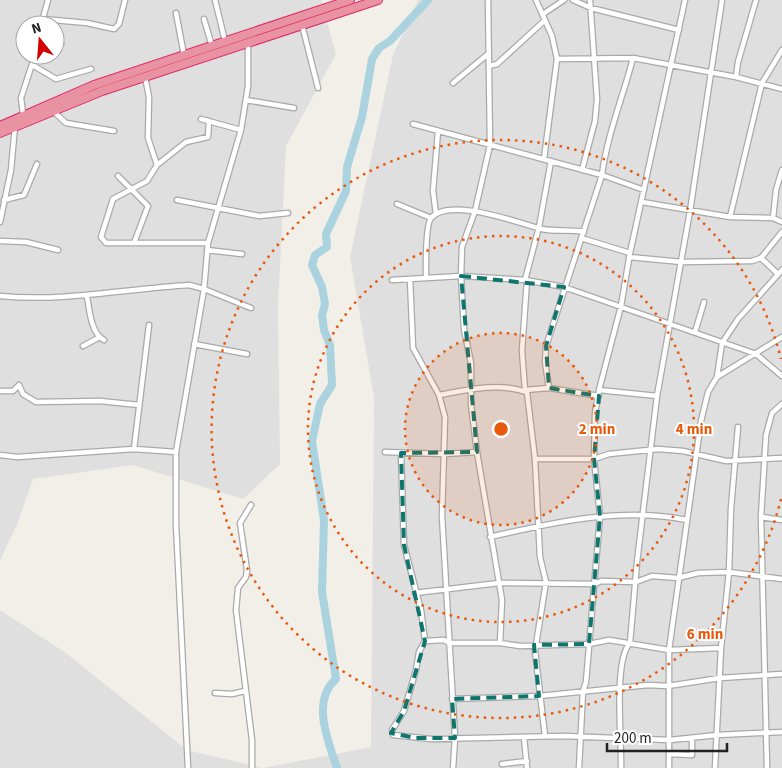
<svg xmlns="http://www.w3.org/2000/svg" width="782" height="768" viewBox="0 0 782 768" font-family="'Source Sans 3',sans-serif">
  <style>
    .residential { fill: #e0dfdf; fill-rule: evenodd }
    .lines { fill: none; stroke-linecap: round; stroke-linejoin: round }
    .river { stroke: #aad3df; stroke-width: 8 }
    .street-casing { stroke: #a9a9a9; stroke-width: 7 }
    .highway-casing { stroke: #dc2a67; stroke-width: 10 }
    .street { stroke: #fff; stroke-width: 4.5 }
    .highway { stroke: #e892a2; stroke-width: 8 }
    .marked { fill: none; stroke: #0f766e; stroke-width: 4; stroke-dasharray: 10 6; stroke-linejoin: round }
    .ring { fill: none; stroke: #e8590c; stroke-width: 2.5; stroke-dasharray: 2.5 5 }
    .centre { fill: #e8590c; stroke: #fff; stroke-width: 2.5 }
    .ring-label { font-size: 15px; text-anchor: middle; font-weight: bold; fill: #e8590c; stroke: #fff; stroke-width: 4; stroke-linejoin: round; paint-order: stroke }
  </style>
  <rect width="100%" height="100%" fill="#f2efe9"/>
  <path class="residential" d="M0,0h321l15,54 -50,92 -8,160 2,158 -37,35 -110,-34 -100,14 -16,46 -17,35zM25,25h30v30h-30z
    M418,0h364v768h-782v-158l66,43 121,97 76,18 108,-21 3,-349 -24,-141 43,-202z"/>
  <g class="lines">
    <path class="river" d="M337,768c-9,-27 -26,-67 -1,-89l-14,-87 2,-72 -12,-79 8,-37 12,-19 -2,-40 -6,-15 -2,-15 3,-11 -3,-17 -10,-22 3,-10 12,-8 -1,-13 20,-43 1,-24 15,-50 10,-58 7,-11 11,-7 38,-41"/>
    <g class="street-casing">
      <path id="street" d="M215,0l10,41
        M488,0l2,145 -15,66 -13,36 -1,29 3,53 7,34v41l6,48 25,148 -2,43
        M536,0l16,36 5,23 -13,100
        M573,0l18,8 88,22
        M176,13l8,42
        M543,14l21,-14
        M43,19l44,4 27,6 5,-5 6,-24
        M204,19l8,27
        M41,25l7,-25
        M302,25l16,63
        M55,38l6,6
        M557,59l76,-1 103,19 46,12
        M34,63v3l22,13 35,-10
        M489,66l8,-2 47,-43
        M145,77l4,20 -1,41 9,27 -10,16 -34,18 -12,38 5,6h102
        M736,77l2,-15 18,-62
        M453,83l35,-29
        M246,100l48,8
        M53,111l13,12 48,8
        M23,114l-2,-16 14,-43
        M201,119l40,11
        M413,124l189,51 42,15
        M157,165l29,-23 22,-5 1,-16
        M582,170l13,-49 2,-22 -7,-99
        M118,176l30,30 -14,37
        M4,200l20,-5 13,-31
        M177,200l82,16 29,-3
        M642,202l88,15 43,1 9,4
        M397,204l34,14
        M436,214l-3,-23 5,-60
        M730,217l32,-134 20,-33
        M773,218l3,-28 6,-20
        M0,222l11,-52 4,-44
        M581,238l49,15
        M0,241l26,1 32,8
        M207,250l35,4
        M629,257l53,5 70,-1 9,-3 21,-26
        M761,258l17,16
        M426,278c0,-12 -1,-52 5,-60 18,-22 90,6 111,11 14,3 29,0 42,3
        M410,279l3,69 26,47 6,22 -3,99 13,222 -2,30
        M392,280l69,-4 64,4 39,7 192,67 26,22
        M525,280l14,-53 12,-66
        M527,280l-5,71 3,39 2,2 8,67 5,98 6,25 -11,69 10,85
        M0,296c64,6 125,-7 189,-11l15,4 47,19
        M87,296c2,12 4,38 17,44
        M695,332l9,-30
        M194,344l53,10
        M83,346l17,-9
        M717,377l65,-40
        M549,388l-4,-26 1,-16 56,-171c5,-40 21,-78 31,-117
        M525,390l24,-2 50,8
        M599,390l58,6
        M0,391h13l6,-6 4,9 13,8 64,-1 39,4
        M439,395c27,-5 60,-13 87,-3
        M134,449l15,-124
        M385,452l60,2 32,-2
        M401,453l3,92 17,65 4,31 -6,11 -3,18 -12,41 -12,19 1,5 38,4 131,-3 108,4 47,-5 65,-3
        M0,455l17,2 117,-8 42,3
        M535,459h59l15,-5 49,-5 25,2 43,10 56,-3
        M251,505l-11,18 7,47 -1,7 -8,11 -2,22 16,130v28
        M761,517l21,3
        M490,537c64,-15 131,-30 197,-17
        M415,593l84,-10 96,1 6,-3 35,1 16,-6 26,2 20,-5 31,-1 53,7
        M425,641l19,-1 5,3h51l20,3 69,-2 20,-4 60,10 52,-2
        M215,693l17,1 13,-3
        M452,699l87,-3 109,-11 20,1 52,-8 62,-4
        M524,737l3,31
        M670,754l22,1v-17
        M502,764l25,-3
        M188,768l-12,-244v-72l28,-163 4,-46 33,-113 7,-44v-42
        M579,768l4,-77 3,-9 14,-166 -6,-57 1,-46 4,-23 22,-84 9,-53 55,-253
        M621,768c1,-27 -8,-107 9,-125l7,-81 20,-166 33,-185 32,-211
        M669,768v-118l32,-229 7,-29 9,-15 5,-34 16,-24 44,-49
        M715,768l6,-120 8,-76 2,-64 7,-81
        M767,768l-6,-251 5,-82 6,-22 10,-9"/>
    </g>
    <g class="highway-casing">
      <path id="highway" d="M0,126l94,-41 256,-85
        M0,133l102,-42 276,-91"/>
    </g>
    <use href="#street" class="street"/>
    <use href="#highway" class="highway"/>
  </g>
  <path class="marked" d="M461,276l103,11 -18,59 3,42 50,8 -5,63 6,57 -11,128 -55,1 5,51 -87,3 3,39h-40l-24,-5 13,-22 21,-70 -21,-96 -3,-92 76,-1z"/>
  <circle cx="501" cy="429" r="96" fill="#e8590c" fill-opacity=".12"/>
  <g class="ring">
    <circle cx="501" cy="429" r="96"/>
    <circle cx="501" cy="429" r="193"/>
    <path d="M781 499A289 289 0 1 1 781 359"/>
  </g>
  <circle cx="501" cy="429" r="8" class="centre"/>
  <g class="ring-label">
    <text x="597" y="434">2 min</text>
    <text x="694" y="434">4 min</text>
    <text x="705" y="639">6 min</text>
  </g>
  <g transform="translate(40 40) rotate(343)"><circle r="24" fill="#ffffff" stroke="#a7a7a7"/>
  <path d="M0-4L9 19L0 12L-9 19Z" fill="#d40000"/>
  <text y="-8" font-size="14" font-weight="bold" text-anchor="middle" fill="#222222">N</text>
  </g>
  <path d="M607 743v8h120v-8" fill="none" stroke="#222222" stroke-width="2.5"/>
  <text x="614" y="743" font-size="15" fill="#222222" stroke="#ffffff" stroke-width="4" paint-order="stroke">200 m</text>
</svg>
